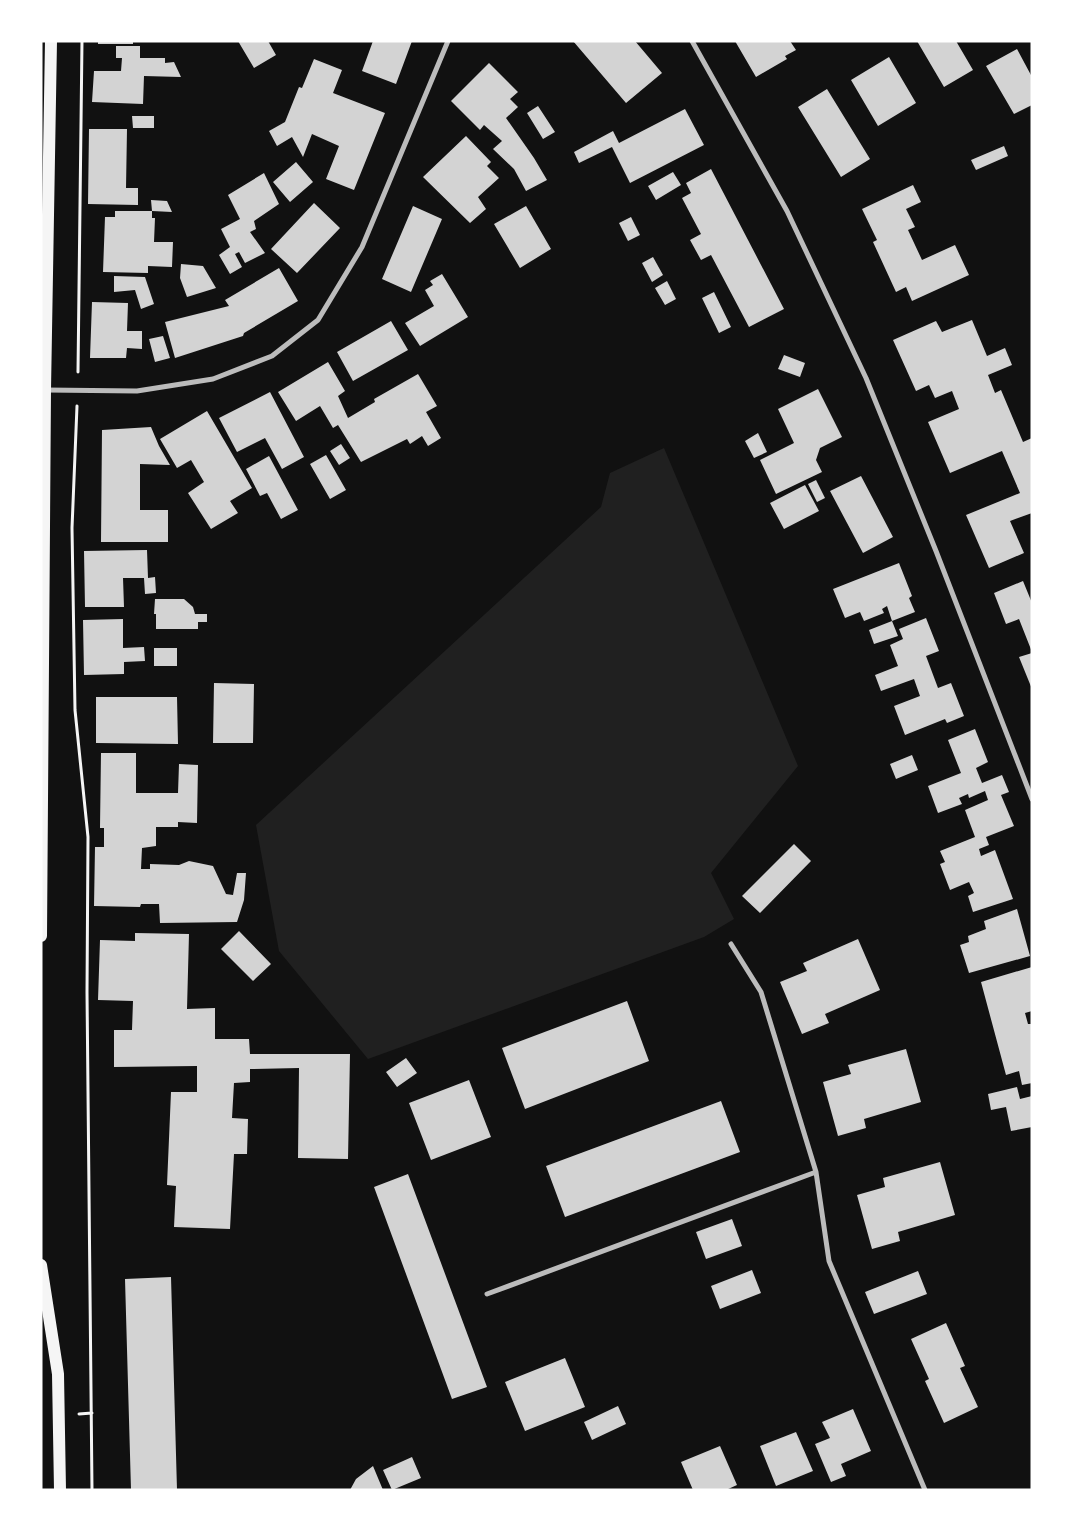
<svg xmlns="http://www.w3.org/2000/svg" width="1073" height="1531" viewBox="0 0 1073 1531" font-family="'Noto Sans',sans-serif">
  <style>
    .green { fill: #202020 }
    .building { fill: #d3d3d3 }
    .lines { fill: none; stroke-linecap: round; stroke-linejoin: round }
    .path { stroke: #f5f5f5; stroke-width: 3 }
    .minor { stroke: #bcbcbc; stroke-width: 5 }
    .primary { stroke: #f5f5f5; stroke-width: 12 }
  </style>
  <rect width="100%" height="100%" fill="#111"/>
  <path class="green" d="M664,448l134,318 -87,107 23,46 -30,18 -336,122 -89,-108 -23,-126 345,-318 9,-34z"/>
  <path class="building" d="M98,41h35v3h-35z
    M238,41h30l8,14 -22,13z
    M373,41h39l-16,43 -34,-13z
    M573,41h62l27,32 -36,30z
    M735,41h55l6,9 -11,6 2,3 -31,18z
    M917,41h39l17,29 -29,17z
    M116,46h24v12h25v5l9,-1 7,15 -37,-1 -1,28 -51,-2 2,-31h27l1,-13h-6z
    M1017,49l15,28v28l-18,9 -28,-48z
    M889,57l27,46 -38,23 -27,-46z
    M314,59l28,11 -9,23 52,20 -31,77 -28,-11 13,-33 -27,-12 -9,23 -11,-20 -15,9 -8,-15 16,-9 14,-35 3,1z
    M489,63l29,29 -8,7 8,8 -12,11 28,40 13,22 -21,11 -12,-22 -21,-20 9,-8 -18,-16 -4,5 -29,-29z
    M827,89l43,70 -29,18 -43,-70z
    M538,106l17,26 -12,7 -16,-26z
    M685,109l19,36 -74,38 -18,-36 -33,16 -5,-11 39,-21 6,12z
    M132,116h22v12h-21z
    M89,129h38l-1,59h12v17l-50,-1z
    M466,136l25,26 -4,4 12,12 -21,19 8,12 -16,14 -47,-46z
    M1004,146l4,10 -32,14 -5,-10z
    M296,162l17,20 -23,20 -17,-20z
    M711,169l73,140 -35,18 -38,-72 -10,5 -11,-20 11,-6 -19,-36 9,-5 -5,-10z
    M673,172l8,13 -25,15 -8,-14z
    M264,173l15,31 -25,17 2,8 -6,3 15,21 -20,10 -6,-11 -4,2 7,13 -12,7 -11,-19 11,-8 -9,-18 19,-10 -12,-24z
    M913,185l8,17 -15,7 9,18 -7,3 14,30 33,-15 14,30 -57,26 -6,-14 -10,5 -23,-50 4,-2 -15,-31z
    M151,200l16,1 5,11 -20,-1z
    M314,203l26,25 -43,45 -26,-24z
    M413,206l29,13 -31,73 -29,-13z
    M526,206l25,43 -31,19 -26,-44z
    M115,211h37v7h3l-1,24h19l-1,25 -24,-1v7l-45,-1 2,-55h10z
    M631,217l9,18 -12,6 -9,-18z
    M653,257l10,18 -11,7 -10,-19z
    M181,264l22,2 13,22 -29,9 -7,-19z
    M279,268l19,33 -54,32 -1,3 -68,22 -10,-36 64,-16 -4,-6z
    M442,274l26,43 -48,29 -15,-23 29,-17 -9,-16 8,-5 -3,-4z
    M114,276l31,1 9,27 -13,5 -6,-19 -21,2z
    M667,281l9,18 -11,6 -10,-17z
    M714,292l17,35 -12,6 -17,-35z
    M92,302l36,1 -1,28h15v18l-15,-1 -1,10h-36z
    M972,320l15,36 18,-8 7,17 -24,10 7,18 6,-3 22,52 9,-4v75l-22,8 14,32 -35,15 -23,-53 54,-22 -18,-42 -52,22 -22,-51 31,-13 -7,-18 -17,7 -6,-13 -13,6 -23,-51 43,-19 6,11z
    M391,321l17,29 -55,31 -16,-29z
    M163,336l7,22 -15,4 -6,-23z
    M784,355l21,8 -5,14 -22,-8z
    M328,362l17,29 -7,5 10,22 27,-16 -1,-3 44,-25 19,32 -11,6 15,26 -13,8 -6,-10 -12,8 -3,-5 -46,23 -23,-37 -5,3 -13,-22 -24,15 -18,-29z
    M818,389l24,48 -22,11 -4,12 6,12 -46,22 -16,-34 34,-17 -16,-34z
    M270,392l34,65 -22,12 -17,-31 -28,14 -18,-34z
    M207,411l45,77 -22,13 8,12 -27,16 -23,-36 16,-11 -13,-22 -14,8 -17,-29z
    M151,427l8,19 11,19 -30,-1v46h28v32h-67l1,-112z
    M758,433l9,19 -13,6 -9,-17z
    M341,444l9,14 -11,7 -9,-14z
    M326,455l20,35 -16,9 -20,-35z
    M269,456l29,54 -17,9 -14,-26 -7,3 -14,-27z
    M861,476l32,61 -30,16 -33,-62z
    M816,480l9,18 -8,4 -9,-18z
    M805,485l14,26 -35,18 -14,-26z
    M147,550l1,28 7,-1 1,16 -11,1 -1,-16h-21l1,29h-39l-1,-56z
    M899,563l13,33 -3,2 6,14 -23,9 6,15 -24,8 -5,-14 23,-9 -5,-15 -5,3 2,4 -20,8 -4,-9 -15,6 -12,-29z
    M1023,581l9,22v49l-13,-33 -13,5 -12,-31z
    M155,599h29l9,8 2,7h12v8h-9v7h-42v-15h-2z
    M926,618l13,33 -13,5 12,32 13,-5 13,33 -17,7 -2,-4 -40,16 -11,-29 26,-10 -6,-17 -33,12 -6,-16 23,-9 -8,-21 13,-6 -4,-10z
    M123,619v29l21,-1 1,14 -21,1v12l-40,1 -1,-55z
    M154,648h23v18h-23z
    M1032,653v36l-13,-32z
    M214,683l40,1 -1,59h-40z
    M96,697h81l1,47 -82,-1z
    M975,729l13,33 -12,6 6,15 20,-8 7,17 -8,3 13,31 -28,11 3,8 -10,4 2,7 14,-6 18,49 -40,13 -5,-16 6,-3 -5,-11 -19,8 -10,-26 5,-2 -5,-11 35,-14 -10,-27 23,-10 -3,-9 -16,7 -1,-4 -9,4 3,6 -24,9 -10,-27 33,-13 -13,-33z
    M101,753h35v40h42l1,-29 19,1 -1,58 -19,-1v5h-22v19l-14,2 -1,21h9v-5l29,1 10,-4 24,5 13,28 7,1 4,-22h9l-2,27 -7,22 -77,1 -1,-19h-18l-1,3 -46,-1 1,-59h9v-19h-4z
    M912,755l6,15 -22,9 -6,-15z
    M794,844l17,17 -51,52 -18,-17z
    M1017,909l13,47 -61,17 -9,-28 9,-3 -1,-6 18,-7 -2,-8z
    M239,931l32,33 -18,17 -32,-32z
    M135,933l54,1 -2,75 28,-1v31h34l1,15h100l-2,105 -50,-1 1,-90 -49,1v13l-16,1 -2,35 16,1 -1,35h-13l-4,75 -56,-2 2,-41 -9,-1 4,-93h26v-26l-83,1v-37h18l1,-29 -35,-1 2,-60 35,1z
    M858,939l22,51 -55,24 4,9 -27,11 -22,-52 27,-11 -4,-8z
    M1032,967v44l-7,2 3,11h4v59l-10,2 -3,-14 -13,4 -25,-93z
    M627,1001l22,60 -124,48 -23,-61z
    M906,1049l15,53 -57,17 2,9 -28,8 -15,-54 28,-8 -3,-9z
    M406,1058l11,15 -20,14 -11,-15z
    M469,1080l22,57 -60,23 -22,-57z
    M1017,1087l3,12 12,-3v31l-21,4 -5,-24 -15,3 -3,-16z
    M721,1101l19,51 -175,65 -19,-51z
    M940,1162l15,53 -57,17 2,9 -28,8 -15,-54 28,-8 -2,-9z
    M408,1174l79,213 -35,12 -78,-212z
    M732,1219l10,27 -36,13 -10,-27z
    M752,1270l9,23 -41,16 -9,-23z
    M918,1271l9,23 -53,20 -9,-22z
    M171,1277l6,213h-46l-6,-211z
    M946,1323l19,43 -5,2 18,39 -34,16 -19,-42 4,-2 -18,-40z
    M565,1358l20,49 -60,24 -20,-49z
    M618,1406l8,18 -34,16 -8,-18z
    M853,1409l18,42 -30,13 5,12 -15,6 -16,-38 15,-6 -8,-16z
    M796,1432l17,39 -37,15 -16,-40z
    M720,1446l17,39 -11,5h-33l-12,-28z
    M412,1457l9,21 -29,12 -9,-20z
    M373,1466l10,24h-33l6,-11z"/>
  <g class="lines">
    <path class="path" d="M78,372l4,-331
      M77,406l-5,122 3,182 13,127 -1,155 5,498
      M79,1414l13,-1"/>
    <path class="minor" d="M692,41l95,170 79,167 70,173 96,248
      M46,390l91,1 76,-12 59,-23 46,-36 44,-73 86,-206
      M731,944l30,48 55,180 13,89 96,229
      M487,1294l329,-122"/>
    <path class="primary" d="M41,936l4,-546 6,-349
      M41,1265l17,109 2,116"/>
  </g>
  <rect width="1073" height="1531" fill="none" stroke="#ffffff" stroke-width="85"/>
</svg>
